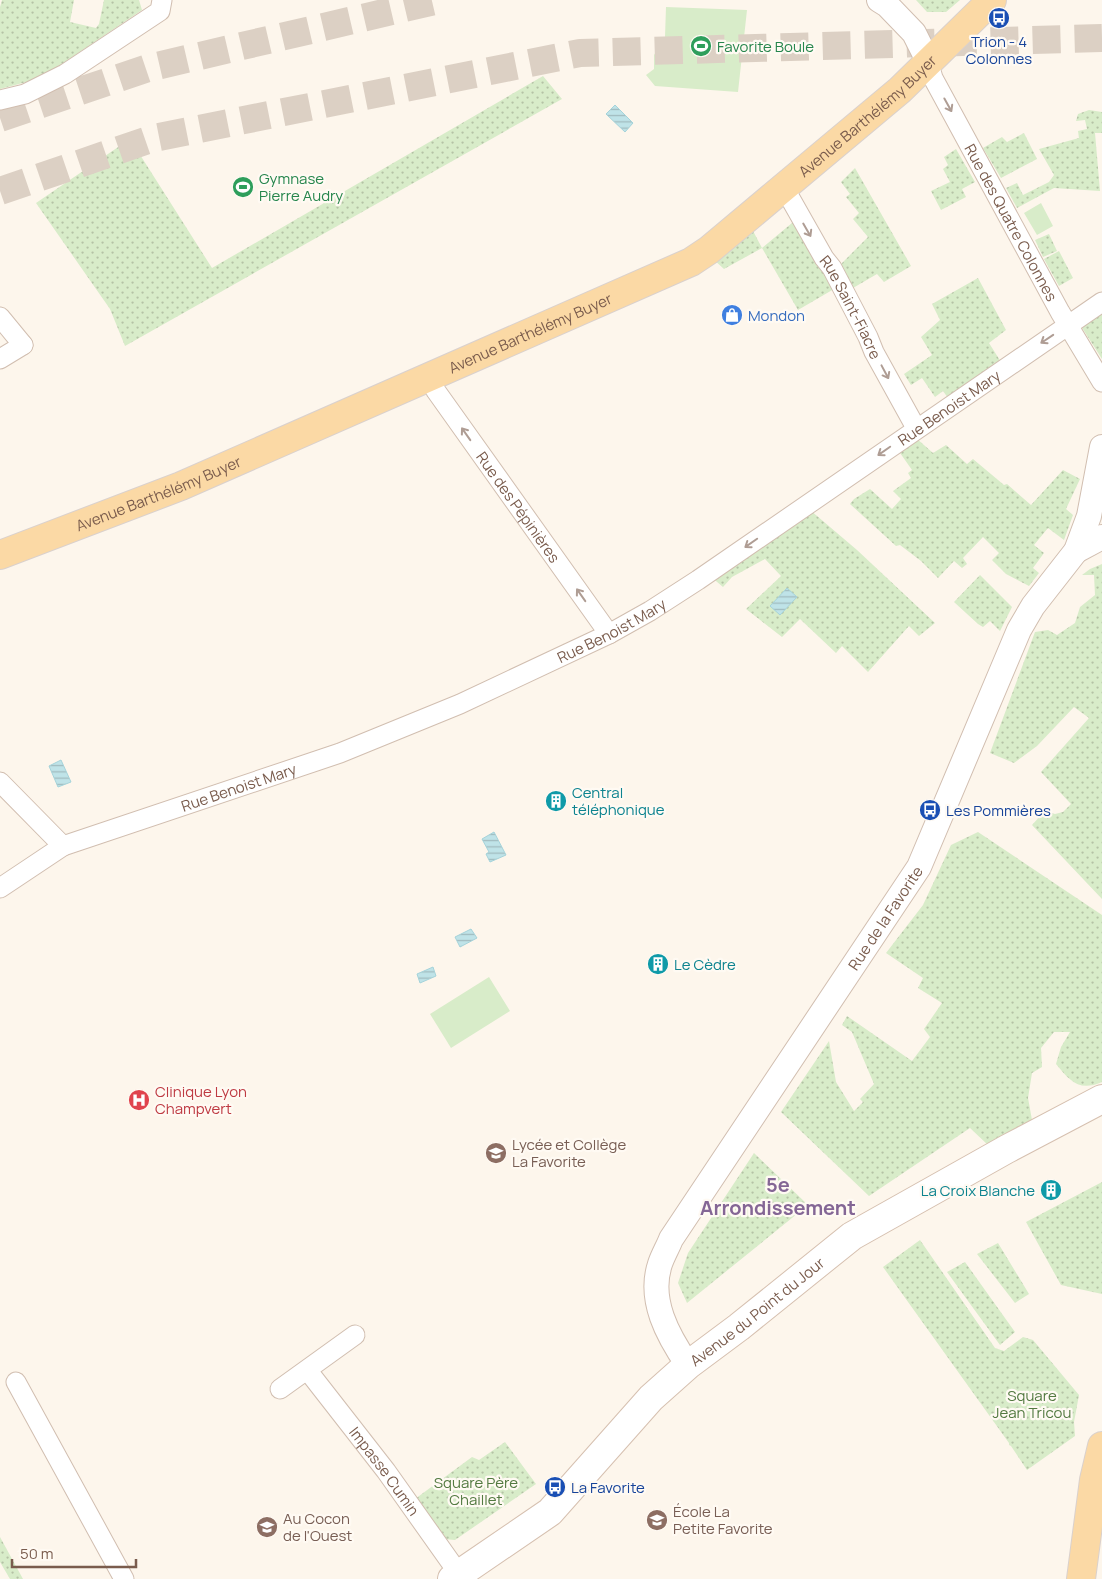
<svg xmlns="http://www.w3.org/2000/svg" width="1102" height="1579" viewBox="0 0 1102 1579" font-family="Manrope,sans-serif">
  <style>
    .grass { fill: #d8ecc9 }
    .park { fill: url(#park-dots) }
    .water { fill: url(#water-rules); stroke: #a5d3da }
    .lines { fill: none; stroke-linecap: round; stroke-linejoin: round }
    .trunk-tunnel { stroke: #dcd0c4; stroke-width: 28; stroke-dasharray: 28 14; stroke-linecap: butt }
    .minor-casing { stroke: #d1beb0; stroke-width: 21 }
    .tertiary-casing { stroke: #d1beb0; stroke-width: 26 }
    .secondary-casing { stroke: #d6c0b0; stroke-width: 30 }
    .primary-casing { stroke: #dad1cd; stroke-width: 30 }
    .minor { stroke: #fff; stroke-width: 19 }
    .tertiary { stroke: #fff; stroke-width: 24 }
    .secondary { stroke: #fff; stroke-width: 28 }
    .primary { stroke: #fbd9a5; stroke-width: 28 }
    .oneway { stroke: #af9d94 }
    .labels { text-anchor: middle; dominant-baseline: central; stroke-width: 4.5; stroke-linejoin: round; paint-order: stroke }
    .transit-label { font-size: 15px; fill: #164399; stroke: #fffaf3; text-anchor: start }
    .leisure-label { font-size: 15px; fill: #27864d; stroke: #fffaf3; text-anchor: start }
    .street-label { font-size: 15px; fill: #7a5c4d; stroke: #fffaf3 }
    .shop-label { font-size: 15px; fill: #366cbe; stroke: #fffaf3; text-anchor: start }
    .culture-label { font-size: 15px; fill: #0d838f; stroke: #fffaf3; text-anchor: start }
    .health-label { font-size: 15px; fill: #be3a42; stroke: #fffaf3; text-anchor: start }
    .education-label { font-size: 15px; fill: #785e54; stroke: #fffaf3; text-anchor: start }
    .park-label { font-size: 15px; fill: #537a41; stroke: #fffaf3 }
    .district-label { font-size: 20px; font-weight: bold; fill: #846695; stroke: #fffaf3 }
  </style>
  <defs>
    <pattern id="park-dots" width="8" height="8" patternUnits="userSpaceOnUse" patternTransform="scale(1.25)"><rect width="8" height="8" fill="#d8ecc9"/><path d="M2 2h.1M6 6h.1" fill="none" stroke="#b4c2a5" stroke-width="1.8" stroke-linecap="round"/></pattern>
    <pattern id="water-rules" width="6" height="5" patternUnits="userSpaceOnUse" patternTransform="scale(1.25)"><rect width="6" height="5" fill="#bfe3e8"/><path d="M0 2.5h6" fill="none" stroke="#a0bbbe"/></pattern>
  </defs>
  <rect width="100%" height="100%" fill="#fdf6ec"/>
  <path class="grass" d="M666,7l81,3 -9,82 -83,-6 -9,-11 8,-6v-14l11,-18z
    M1041,203l12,23 -16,9 -13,-22z
    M489,977l21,34 -59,37 -21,-34z"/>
  <path class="park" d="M2,0h72l-4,22 26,6 3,-4 5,-24h35l3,10 -83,56 -25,14 -34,9v-82z
    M916,0h44l-14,12h-19z
    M543,76l19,23 -437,247 -15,-37 -74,-106 94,-64 82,129z
    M1089,110l13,2v21h-7l5,58 -46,-3 -37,20 -11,-20 11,-5 6,12 26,-13 5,-7 -15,-26 40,-11 -1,-7 9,-2 -2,-9 -9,1 2,-7z
    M1024,133l13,26 -36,19 -18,-30 19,-11 5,5z
    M956,149l19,33 -13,7 4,8 -25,13 -10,-19 19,-9 -7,-13 5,-4 -4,-8z
    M855,168l56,98 -27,16 -7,-8 -24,14 -12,-24 27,-27 -15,-18 6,-6 -13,-16 4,-3 -9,-12z
    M798,218l36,71 -36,21 -36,-62 -38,21 -11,-10 39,-30 10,19z
    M1049,234l8,17 -14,6 -8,-17z
    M1059,251l14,27 -14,8 -15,-27z
    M978,278l28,52 -17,13 12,19 -29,17 -24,19 -5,-7 -8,6 -13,-19 -11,7 -7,-11 28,-19 -11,-18 19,-17 -8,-16z
    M1102,308v51l-23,-36z
    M916,438l17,15 13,-8 21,19 6,-5 31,26 3,-1 24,21 32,-35 17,9 -14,30 7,6 -9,25 -16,-12 -14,17 10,8 -11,15 6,5 -10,13 -23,-12 -14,-14 7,-7 -16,-16 -20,21 4,6 -5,4 -8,-7 -16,17 -17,-17 -21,-16 -4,1 -46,-42 4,-5 16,-10 22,20 9,-10 -8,-8 18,-13 -3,-5 4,-3 -14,-20z
    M810,510l47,40 78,73 -16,13 -10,-10 -41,46 -26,-26 -6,7 -36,-34 -18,18 -36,-28 35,-33 -16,-17 -33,18 -9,10 -13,-11z
    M1102,564v335l-70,-74 10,-11 5,-2 8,2 8,-2 8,-8 -30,-32 48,-54 -15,-11 -37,39 -23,17 -24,-10 45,-121 13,-2 9,5 18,-12 5,-16 15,-12 -1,-20h-12l8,-6z
    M980,575l32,32 -12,24 -10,-10 -7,6 -5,-3 -24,-22z
    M978,832l124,83v167c-23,10 -32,-1 -46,-18l5,-17 9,-15h-16l-13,16 1,19 -10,6 -4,25 4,22 -43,26 -19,-18 -101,68 -88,-84 48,-71 7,41 18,29 9,-9 -3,-3 14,-15 -22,-52 -10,-7 5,-9 65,45 18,-24 -6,-8 18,-26 -24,-15 5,-10 -37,-25 37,-48 28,-60z
    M754,1153l54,52 -121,98 -9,-20 10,-30z
    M1102,1182v112l-41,-9 -35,-63z
    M920,1240l75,108 9,3 19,-14 10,3 46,55 -5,27 1,14 -48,34 -16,-24 -2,-1v-2l-126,-176z
    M998,1243l31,51 -14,9 -38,-49z
    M965,1262l50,70 -15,13 -53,-73z
    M505,1442l31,42 -81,56 -12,-1 -28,-40 57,-42 7,3z
    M0,1537l23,42h-13l-10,-17z"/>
  <path class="water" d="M615,105l18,18 -8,9 -19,-18z
    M787,588l10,9 -17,18 -10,-9z
    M61,760l10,22 -13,5 -9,-21z
    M494,832l12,23 -16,7 -4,-8 3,-2 -7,-13z
    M471,929l6,9 -17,9 -5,-10z
    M433,967l3,9 -16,7 -3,-9z"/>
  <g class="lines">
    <path class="trunk-tunnel" d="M0,118l148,-50 291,-68
      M0,191l154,-53 426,-85 522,-15"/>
    <g class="minor-casing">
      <g id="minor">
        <path id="s1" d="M928,61l5,17 127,234 42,70"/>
        <path d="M0,100l25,-6 40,-20 95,-63 2,-11"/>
        <path id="s2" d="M782,188l8,10 34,60 8,10 36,69 6,15 42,76"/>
        <path d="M0,317l23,28"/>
        <path d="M0,359l23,-14"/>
        <path id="s3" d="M429,377l7,14 173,243"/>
        <path id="s4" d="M0,782l63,64 277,-93 120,-49 149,-70 41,-23 48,-31 404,-278"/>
        <path d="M0,888l63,-42"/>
        <path id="s5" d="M308,1371l78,100 73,103"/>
        <path d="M16,1382l108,197"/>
        <path d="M280,1389l75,-54"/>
      </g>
    </g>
    <g class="tertiary-casing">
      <g id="tertiary">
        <path d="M879,0l8,5 27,28 14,28"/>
        <path d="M1076,551l26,-14"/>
        <path id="s6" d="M688,1365c-20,-29 -40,-65 -28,-101 3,-9 8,-17 11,-25l248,-372 100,-237 14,-24 43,-55 13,-35 13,-69"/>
      </g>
    </g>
    <g class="secondary-casing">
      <g id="secondary">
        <path id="s7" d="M452,1579l98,-67 101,-114 37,-33 51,-38 113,-91 155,-87 95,-50"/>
      </g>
    </g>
    <g class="primary-casing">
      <g id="primary">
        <path id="s8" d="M0,555l181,-69 510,-224 18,-12 191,-160 92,-90"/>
        <path d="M1081,1579l13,-99 8,-34"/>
      </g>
    </g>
    <use href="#minor" class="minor"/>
    <use href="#tertiary" class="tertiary"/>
    <use href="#secondary" class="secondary"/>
    <use href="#primary" class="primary"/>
  </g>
  <defs><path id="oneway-shaft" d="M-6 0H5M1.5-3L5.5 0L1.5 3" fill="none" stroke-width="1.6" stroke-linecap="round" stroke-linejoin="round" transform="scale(1.25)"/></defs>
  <g class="oneway">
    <use href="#oneway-shaft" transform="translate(948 105) rotate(61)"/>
    <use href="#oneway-shaft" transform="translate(807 230) rotate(60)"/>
    <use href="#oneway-shaft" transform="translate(1047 339) rotate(146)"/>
    <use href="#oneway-shaft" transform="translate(885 372) rotate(62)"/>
    <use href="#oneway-shaft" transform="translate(466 434) rotate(-125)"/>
    <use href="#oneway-shaft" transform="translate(884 451) rotate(145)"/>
    <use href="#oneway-shaft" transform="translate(751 543) rotate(145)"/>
    <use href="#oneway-shaft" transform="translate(581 595) rotate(-125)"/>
  </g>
  <defs>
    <g id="bus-disc" transform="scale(1.125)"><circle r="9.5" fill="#1a4fb4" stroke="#fffaf3"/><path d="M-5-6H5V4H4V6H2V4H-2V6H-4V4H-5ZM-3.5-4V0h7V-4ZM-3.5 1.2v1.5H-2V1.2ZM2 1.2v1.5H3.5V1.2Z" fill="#fff"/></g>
    <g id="stadium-disc" transform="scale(1.125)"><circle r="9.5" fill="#2e9e5b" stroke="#fffaf3"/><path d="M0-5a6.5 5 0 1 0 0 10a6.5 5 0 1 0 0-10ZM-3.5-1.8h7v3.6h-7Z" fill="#fff"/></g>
    <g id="shop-disc" transform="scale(1.125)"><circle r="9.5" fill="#3f7fe0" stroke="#fffaf3"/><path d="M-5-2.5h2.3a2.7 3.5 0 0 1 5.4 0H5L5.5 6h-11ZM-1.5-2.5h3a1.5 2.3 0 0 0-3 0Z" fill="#fff"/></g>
    <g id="building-disc" transform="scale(1.125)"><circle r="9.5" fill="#0f9aa8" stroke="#fffaf3"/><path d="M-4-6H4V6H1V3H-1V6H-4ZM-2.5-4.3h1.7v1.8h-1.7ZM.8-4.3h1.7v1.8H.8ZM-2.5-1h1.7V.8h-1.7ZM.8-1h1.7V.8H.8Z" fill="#fff"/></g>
    <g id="hospital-disc" transform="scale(1.125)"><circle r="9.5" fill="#e0444e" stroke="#fffaf3"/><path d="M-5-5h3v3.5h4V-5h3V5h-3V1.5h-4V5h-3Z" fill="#fff"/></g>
    <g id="school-disc" transform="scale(1.125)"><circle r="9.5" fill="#8d6e63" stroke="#fffaf3"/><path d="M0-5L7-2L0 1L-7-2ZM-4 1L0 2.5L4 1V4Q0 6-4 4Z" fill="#fff"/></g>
  </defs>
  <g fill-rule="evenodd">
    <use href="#bus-disc" x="999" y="18"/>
    <use href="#stadium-disc" x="701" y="46"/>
    <use href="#stadium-disc" x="243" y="187"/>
    <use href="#shop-disc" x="732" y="315"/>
    <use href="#building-disc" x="556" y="801"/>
    <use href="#bus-disc" x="930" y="810"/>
    <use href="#building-disc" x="658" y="964"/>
    <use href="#hospital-disc" x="139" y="1100"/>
    <use href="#school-disc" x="496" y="1153"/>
    <use href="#building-disc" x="1051" y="1190"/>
    <use href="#bus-disc" x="555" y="1487"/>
    <use href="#school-disc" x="657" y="1520"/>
    <use href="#school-disc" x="267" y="1527"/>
  </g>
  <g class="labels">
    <g class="transit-label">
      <text x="999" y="41" text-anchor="middle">Trion - 4<tspan x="999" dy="17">Colonnes</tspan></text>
      <text x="946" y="810">Les Pommières</text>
      <text x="571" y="1487">La Favorite</text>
    </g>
    <g class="leisure-label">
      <text x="717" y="46">Favorite Boule</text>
      <text x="259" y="178">Gymnase<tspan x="259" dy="17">Pierre Audry</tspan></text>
    </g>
    <g class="street-label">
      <text stroke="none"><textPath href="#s8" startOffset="980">Avenue Barthélémy Buyer</textPath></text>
      <text stroke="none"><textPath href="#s1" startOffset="182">Rue des Quatre Colonnes</textPath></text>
      <text stroke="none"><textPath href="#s2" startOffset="138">Rue Saint-Fiacre</textPath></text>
      <text stroke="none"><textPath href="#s8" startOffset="575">Avenue Barthélémy Buyer</textPath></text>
      <text stroke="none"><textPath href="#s4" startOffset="1085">Rue Benoist Mary</textPath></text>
      <text stroke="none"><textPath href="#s8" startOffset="170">Avenue Barthélémy Buyer</textPath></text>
      <text stroke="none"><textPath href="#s3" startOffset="158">Rue des Pépinières</textPath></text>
      <text stroke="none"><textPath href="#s4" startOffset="680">Rue Benoist Mary</textPath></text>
      <text stroke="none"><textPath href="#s4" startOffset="275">Rue Benoist Mary</textPath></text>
      <text stroke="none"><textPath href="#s6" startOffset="522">Rue de la Favorite</textPath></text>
      <text stroke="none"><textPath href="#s7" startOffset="408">Avenue du Point du Jour</textPath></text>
      <text stroke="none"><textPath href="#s5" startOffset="126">Impasse Cumin</textPath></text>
    </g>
    <g class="shop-label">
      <text x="748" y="315">Mondon</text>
    </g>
    <g class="culture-label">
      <text x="572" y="792">Central<tspan x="572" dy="17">téléphonique</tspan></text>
      <text x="674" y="964">Le Cèdre</text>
      <text x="1035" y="1190" text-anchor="end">La Croix Blanche</text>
    </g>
    <g class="health-label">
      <text x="155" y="1091">Clinique Lyon<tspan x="155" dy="17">Champvert</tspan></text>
    </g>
    <g class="education-label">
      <text x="512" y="1144">Lycée et Collège<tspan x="512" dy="17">La Favorite</tspan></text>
      <text x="673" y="1511">École La<tspan x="673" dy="17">Petite Favorite</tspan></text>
      <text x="283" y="1518">Au Cocon<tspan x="283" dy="17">de l'Ouest</tspan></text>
    </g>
    <g class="park-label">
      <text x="1032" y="1395">Square<tspan x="1032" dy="17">Jean Tricou</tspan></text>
      <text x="476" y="1482">Square Père<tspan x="476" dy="17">Chaillet</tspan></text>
    </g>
    <g class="district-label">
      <text x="778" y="1184">5e<tspan x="778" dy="23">Arrondissement</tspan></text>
    </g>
  </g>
  <path d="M12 1559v8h124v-8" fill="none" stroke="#7a5c4d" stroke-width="2.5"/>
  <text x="20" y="1559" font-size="15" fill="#7a5c4d" stroke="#fffaf3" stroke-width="4" paint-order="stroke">50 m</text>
</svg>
